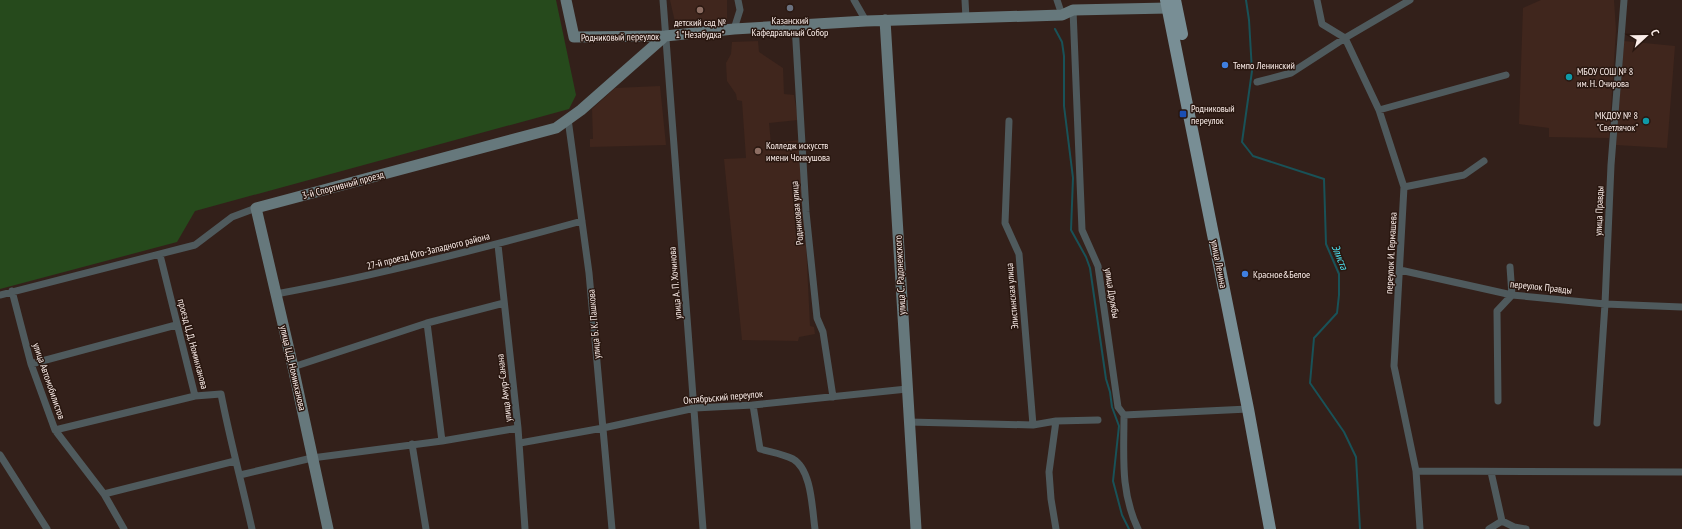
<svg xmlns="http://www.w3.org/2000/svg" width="1682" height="529" viewBox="0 0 1682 529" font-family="'PT Sans Narrow',sans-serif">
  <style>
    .built { fill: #40261d }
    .green { fill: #264a1c }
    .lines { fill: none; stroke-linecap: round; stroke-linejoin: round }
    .stream { stroke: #195258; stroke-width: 2 }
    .street { stroke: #4f5a5d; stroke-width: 7 }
    .secondary { stroke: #66787c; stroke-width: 11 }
    .primary { stroke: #788e95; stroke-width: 12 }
    .worship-dot { fill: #6b7280; stroke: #291710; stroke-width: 1.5 }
    .education-dot { fill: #8d6e63; stroke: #291710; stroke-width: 1.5 }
    .shop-dot { fill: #3f7fe0; stroke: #291710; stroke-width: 1.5 }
    .culture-dot { fill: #0f9aa8; stroke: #291710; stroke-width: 1.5 }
    .transit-dot { fill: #1a4fb4; stroke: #291710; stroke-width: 1.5 }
    .labels { text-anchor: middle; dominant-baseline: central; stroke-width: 3; stroke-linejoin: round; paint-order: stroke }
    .poi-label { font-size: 10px; fill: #fbede9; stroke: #291710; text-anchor: start }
    .street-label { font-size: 10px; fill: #fbede9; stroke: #291710 }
    .water-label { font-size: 11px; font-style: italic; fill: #4ee8f7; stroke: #291710 }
  </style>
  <rect width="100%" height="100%" fill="#33201a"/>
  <path class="built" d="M670,0h57v20l-52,2z
    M1541,0h73l2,30 -7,108 -60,-1v-9l-30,-4 4,-116z
    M758,41l1,11 24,16 1,26 10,1 4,25 -29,3 2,21 28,-4 7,96h-5l1,7 4,1 4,82 4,1 1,7 -16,3 -1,4 -56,-1 -18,-181 22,-1 -4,-57 -5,-1 -1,-6 -9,-13 -1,-18 5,-9 1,-12z
    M1624,41l51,5 -8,102 -51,-3z
    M660,86l6,59 -76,2v-8h3l-1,-30 23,-21z"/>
  <path class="green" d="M0,0h556l20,95 -7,14 -374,102 -18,31 -177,47z"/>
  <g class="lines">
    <path class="stream" d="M1246,0l3,20 3,51 -10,71 11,14 71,23 2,65 13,30v21l-2,18 -23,25 -4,45 34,49 12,25 4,72
      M1055,29l7,13 2,14v50l9,72 -2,52 15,27 4,11 16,111 4,13 2,15 7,19 -6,55 9,34 7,14"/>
    <path class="street" d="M663,0l40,529
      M854,0l12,21
      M965,0l1,18
      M1057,0l5,15
      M1317,0l5,24 23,14 34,72 25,77 -10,179 22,105 4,58
      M1073,10l9,220 16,36 20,141 6,8c0,41 -4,76 14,114
      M795,25l11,187 11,106 6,14 10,65
      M734,29l6,-19 -2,-10
      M1257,82l34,-9 54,-35 65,-38
      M1379,110l127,-35
      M568,119l21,154 23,256
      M1009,121l-4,102 14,31 14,171
      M1404,187l60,-12 20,-14
      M498,245l20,183 7,101
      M160,255l35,141 26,-2c9,46 21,90 31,135
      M1400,270l112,25 93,9 77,3
      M12,291l19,73 24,66 49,64 20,35
      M276,294c103,-19 205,-45 306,-73
      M0,295l195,-50 37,-28 24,-9
      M427,323l15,118
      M31,364l145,-39
      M293,367l134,-44 77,-20
      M1498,401l-1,-90 15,-16 -2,-28
      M753,405l7,44c10,3 23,5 33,10 19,11 19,50 22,70
      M1124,415l124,-6
      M1056,421l-7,51 2,27 5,30
      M909,422l124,3 23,-4 42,-1
      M1597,423l8,-119 6,-139 13,-165
      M55,430l140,-34
      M520,443l83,-15 92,-20 58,-3 154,-16
      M412,444l14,85
      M0,455l47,74
      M1416,471l266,1
      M1491,472l11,49 12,6 12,2
      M240,475l72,-17 130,-17 76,-13
      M104,494l131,-33
      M1489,529l13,-8"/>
    <path class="secondary" d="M566,0l8,37 91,-1 69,-7 132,-8 196,-6 11,-5 95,-2
      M885,20l31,509
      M328,529l-35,-162 -37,-159 300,-80 25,-18 84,-74"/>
    <path class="primary" d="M1166,0l82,409 22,120
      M1175,0l7,34"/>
  </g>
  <circle class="worship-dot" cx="790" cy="8" r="4"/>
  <g class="education-dot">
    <circle cx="700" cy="10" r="4"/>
    <circle cx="758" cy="151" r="4"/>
  </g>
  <g class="shop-dot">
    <circle cx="1225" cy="65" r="4"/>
    <circle cx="1245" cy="274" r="4"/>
  </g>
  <g class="culture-dot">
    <circle cx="1569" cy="77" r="4"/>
    <circle cx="1646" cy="121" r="4"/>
  </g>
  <rect class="transit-dot" x="1179" y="110" width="8" height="8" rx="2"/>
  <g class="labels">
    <g class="poi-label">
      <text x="790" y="20" text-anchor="middle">Казанский<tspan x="790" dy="12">Кафедральный Собор</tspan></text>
      <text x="700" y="22" text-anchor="middle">детский сад №<tspan x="700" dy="12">1 "Незабудка"</tspan></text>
      <text x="1233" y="65">Темпо Ленинский</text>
      <text x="1577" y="71">МБОУ СОШ № 8<tspan x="1577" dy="12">им. Н. Очирова</tspan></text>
      <text x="1191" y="108">Родниковый<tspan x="1191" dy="12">переулок</tspan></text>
      <text x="1638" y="115" text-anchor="end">МКДОУ № 8<tspan x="1638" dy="12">"Светлячок"</tspan></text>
      <text x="766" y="145">Колледж искусств<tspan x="766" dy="12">имени Чонкушова</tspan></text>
      <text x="1253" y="274">Красное&amp;Белое</text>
    </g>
    <g class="street-label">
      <text transform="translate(620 37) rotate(-1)">Родниковый переулок</text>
      <text transform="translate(343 185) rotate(-15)">3-й Спортивный проезд</text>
      <text transform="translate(1599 211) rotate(-88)">улица Правды</text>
      <text transform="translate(797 213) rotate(-95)">Родниковая улица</text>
      <text transform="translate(428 251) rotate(-14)">27-й проезд Юго-Западного района</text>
      <text transform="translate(1391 253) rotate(-87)">переулок И. Гермашева</text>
      <text transform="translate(1219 264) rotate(79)">улица Ленина</text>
      <text transform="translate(900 275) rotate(-93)">улица С. Радонежского</text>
      <text transform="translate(675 283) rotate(-95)">улица А. П. Хочинова</text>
      <text transform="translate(1541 287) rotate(6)">переулок Правды</text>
      <text transform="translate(1112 293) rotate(81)">улица Дружбы</text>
      <text transform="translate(1012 296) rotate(-95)">Элистинская улица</text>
      <text transform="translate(594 324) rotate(-95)">улица Б. К. Пашкова</text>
      <text transform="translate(193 344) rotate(75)">проезд Ц. Д. Номинханова</text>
      <text transform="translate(293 368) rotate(77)">улица Ц.Д. Номинханова</text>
      <text transform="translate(49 381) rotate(71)">улица Автомобилистов</text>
      <text transform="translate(504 388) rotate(-97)">улица Амур-Санана</text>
      <text transform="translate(723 397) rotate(-5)">Октябрьский переулок</text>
    </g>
    <g class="water-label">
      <text transform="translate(1340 257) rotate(68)">Элиста</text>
    </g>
  </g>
  <g transform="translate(1646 36) rotate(68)" stroke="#291710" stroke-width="3" paint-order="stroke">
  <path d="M0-3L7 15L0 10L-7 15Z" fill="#fbede9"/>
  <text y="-6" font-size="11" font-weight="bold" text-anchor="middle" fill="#fbede9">С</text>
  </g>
</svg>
